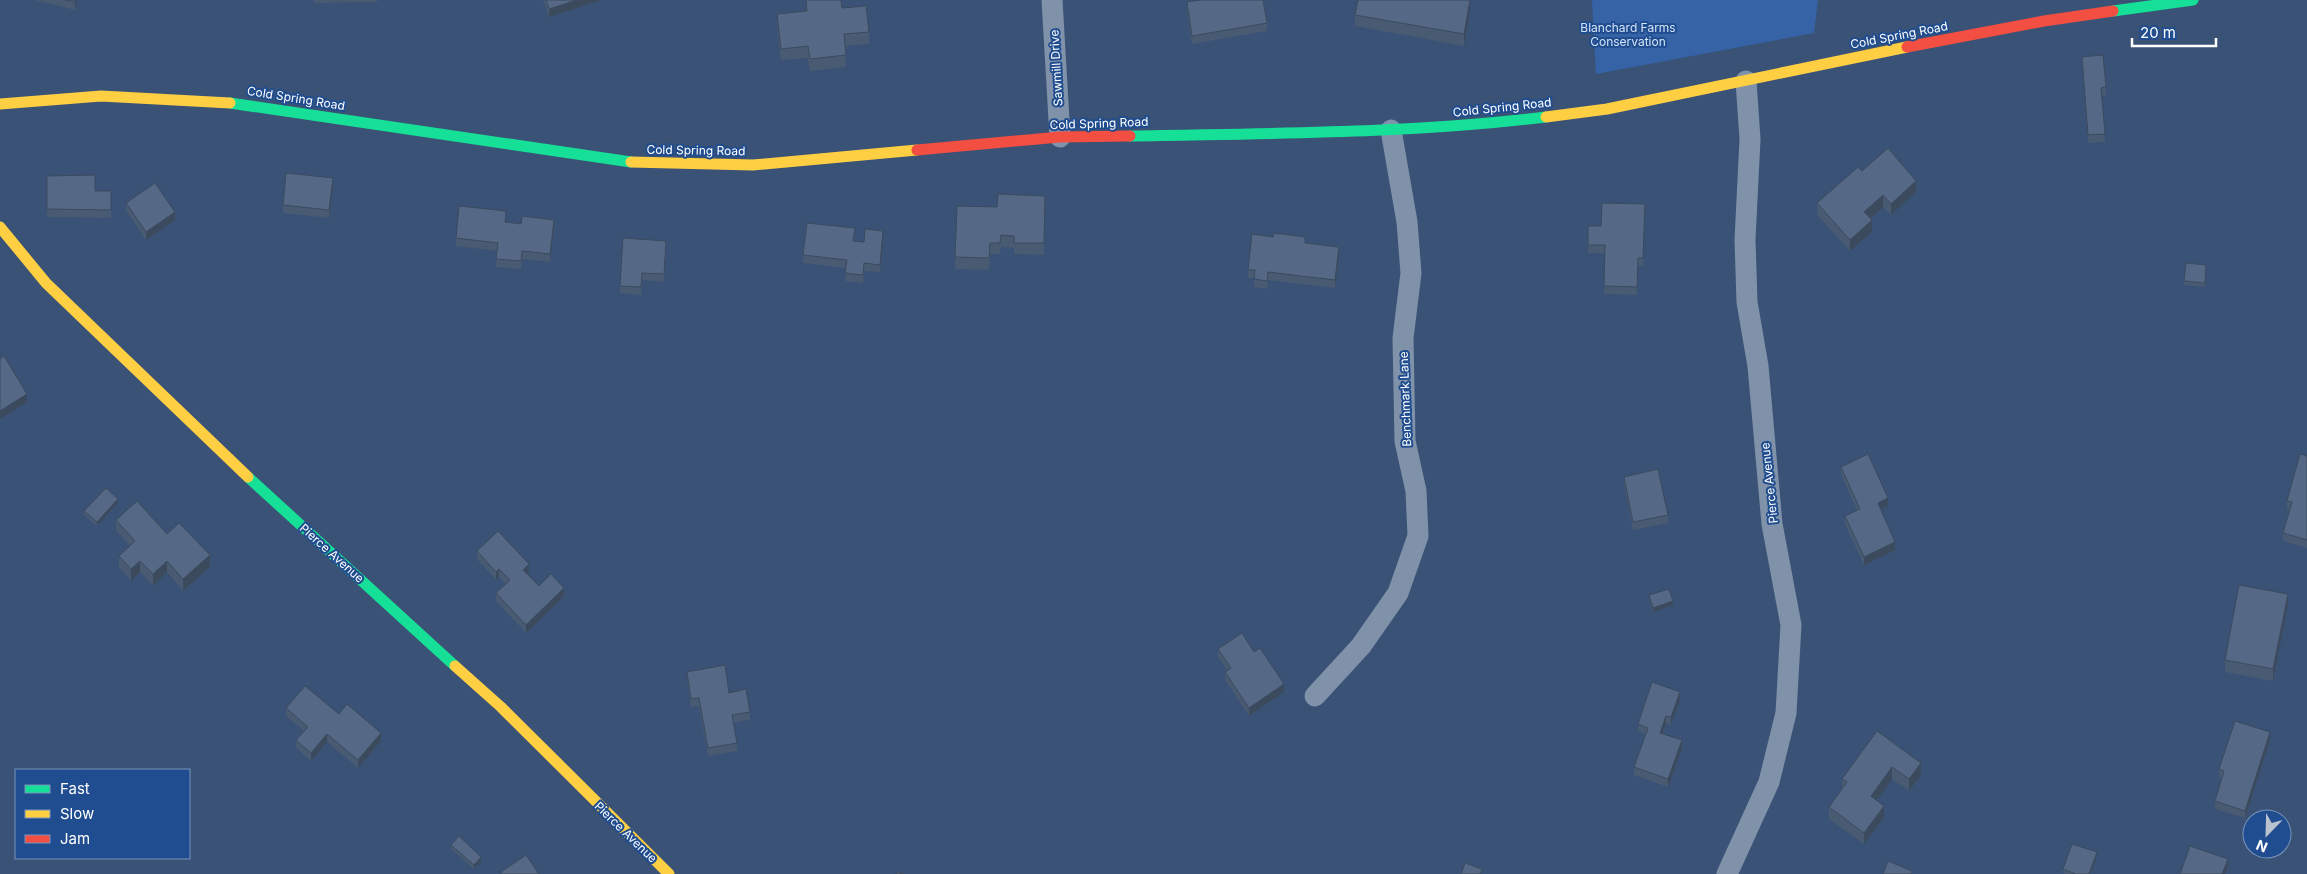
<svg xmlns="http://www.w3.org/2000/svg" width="2307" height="874" viewBox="0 0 2307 874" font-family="Inter,sans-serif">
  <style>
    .green { fill: #3563a5 }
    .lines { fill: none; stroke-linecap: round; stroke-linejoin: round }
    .street { stroke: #8092a9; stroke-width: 21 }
    .fast { stroke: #16e098; stroke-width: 11 }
    .slow { stroke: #ffcf43; stroke-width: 11 }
    .jam { stroke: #f24e42; stroke-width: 11 }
    .wall { fill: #495a73 }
    .shaded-wall { fill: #3c4a5e }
    .building { fill: #556986; stroke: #3c4a5e }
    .labels { text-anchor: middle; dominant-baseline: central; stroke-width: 4; stroke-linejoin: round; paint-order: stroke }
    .park-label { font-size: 12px; fill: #d5e4f9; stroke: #204d8f }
    .street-label { font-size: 12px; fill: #fff; stroke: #204d8f }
  </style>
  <rect width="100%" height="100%" fill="#395276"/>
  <path class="green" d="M1592,0h226l-4,33 -218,41z"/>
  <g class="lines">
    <path class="street" d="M1052,0l8,137
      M1315,696l46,-50 37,-53 20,-57 -2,-45 -11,-50 -2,-103 8,-65 -4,-51 -16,-92
      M1727,874l42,-92 17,-69 5,-88 -19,-101 -14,-158 -11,-64 -2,-62 5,-101 -4,-58"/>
    <path class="fast" d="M2113,11l80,-11
      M230,103l401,59
      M1130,136c139,-3 278,-2 416,-19
      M248,477l207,189"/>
    <path class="slow" d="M0,104l101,-8 129,7
      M1546,117l61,-8 300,-62
      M631,162l122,3 164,-15
      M0,227l46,56 202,194
      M455,666l46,41 168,167"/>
    <path class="jam" d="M1907,47l137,-26 69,-10
      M917,150l143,-13 70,-1"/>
  </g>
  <path class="wall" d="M34,0h43l-2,10z
    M314,0h63v2l-63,1z
    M543,0h59l-53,17z
    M806,0l36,8 27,24v12l-24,2 1,21 -36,4 -2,-13 -27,2 -4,-35v-11l29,-3z
    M1187,2l80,21v8l-75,13 -5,-34z
    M1470,10l-6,36 -109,-20v-11z
    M2082,57l24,30v8l-4,1 3,46 -17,1z
    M1862,171l54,21 -25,23 -8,-8 -13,12 2,13 -22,19 -33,-36v-12z
    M47,176l48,15h16v27l-64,-1z
    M333,186l-4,32 -46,-5v-8z
    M1045,196l-1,59 -30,-1v-6l-13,-1 -1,7h-10l-1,16 -34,-1v-12l42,-50z
    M126,203l49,17 -29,20 -20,-29z
    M1645,204l-2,62h-5l-1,29 -33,-1 1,-41h-17v-27h13z
    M506,222l48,5 -4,35 -28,-3 -1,10 -25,-2 1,-16 -41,-5v-8z
    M855,236l-1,5 10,1 19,-3 -3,33 -16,-1 -1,12 -18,-2 1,-13 -43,-5v-8z
    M1305,243l34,12 -4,33 -67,-8 -1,9 -13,-2v-9h-6v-8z
    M666,249l-2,33 -22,-2 -1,15 -21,-2v-7z
    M2186,263l20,6 -1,18 -21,-2z
    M2307,456v92l-24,-7v-8l7,-23 -3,-1v-8z
    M1841,467l47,39 -7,4 14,40 -31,15 -19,-41v-8l12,-6 -16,-36z
    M1624,477l44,38v8l-35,7 -9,-46z
    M118,503l-21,23 -13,-11v-4z
    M116,520l51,14 43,33 -27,24 -16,-19 -14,14 -13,-14 -9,9 -12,-14v-11l11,-10 -14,-15z
    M477,551l52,21 -2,2 12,12 25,10 -38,37 -30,-32v-8l10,-9 -7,-7 -3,3 -19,-21z
    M1649,595l24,10 -20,7 -4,-13z
    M2288,605l-15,76 -48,-9v-12z
    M1218,649l66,43 -35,24 -24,-36v-8l2,-2 -9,-13z
    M687,672l42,21 21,19v8l-17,3 4,20v8l-29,5 -9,-50 -8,1 -4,-27z
    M1680,700l-9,25 -5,-1 -3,10 19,14 -14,39 -34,-12v-8l12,-32 -8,-4v-7z
    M286,708l53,6 42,27 -23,27 -31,-26 -16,19 -15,-13v-8l8,-9 -18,-15z
    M1877,731l44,44 -12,16 -17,-12 -15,21 7,17 -20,27 -35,-25v-12l13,-18v-10z
    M2270,740l-25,78 -30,-9v-8l7,-23 -3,-1v-8z
    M451,845l30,16 -7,8 -23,-20z
    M2097,856l-7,18h-24l-3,-1v-4z"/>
  <path class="shaded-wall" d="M75,0h2l-2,10z
    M577,0h25l-53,17v-8z
    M1470,0v10l-6,36v-12z
    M333,178v8l-4,32v-8z
    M1916,181v11l-25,23v-11z
    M1883,195v12l-19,17v-12z
    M175,212v8l-29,20v-8z
    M554,220v7l-4,35v-8z
    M1872,220v12l-22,19v-11z
    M883,231v8l-3,33v-7z
    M1339,247v8l-4,33v-8z
    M27,394v8l-27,17v-8z
    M1888,498v8l-10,5v-8z
    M118,499v4l-21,23v-4z
    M1895,542v8l-31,15v-8z
    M210,555v12l-27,24v-12z
    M140,561v11l-9,9v-12z
    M167,561v11l-14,14v-12z
    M529,564v8l-6,5v-7z
    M499,569v8l-3,3v-8z
    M564,588v8l-38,37v-8z
    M2288,594v11l-15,76v-12z
    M1673,601v4l-20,7v-4z
    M1284,684v8l-35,24v-8z
    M1680,692v8l-9,25v-8z
    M1666,716v8l-6,17v-8z
    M2270,732v8l-25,78v-7z
    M381,733v8l-23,27v-8z
    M327,734v8l-16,19v-8z
    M1682,740v8l-14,39v-8z
    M1921,763v12l-12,16v-12z
    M1892,767v12l-21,29v-12z
    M1884,806v11l-20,27v-11z
    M2097,852v4l-7,18h-1z
    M481,857v4l-7,8v-4z
    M2228,859v8l-3,7h-3z"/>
  <path class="building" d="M65,0h10v2z
    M546,0h31l-28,9z
    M806,0h35l1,8 24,-2 3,26 -25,2 2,21 -36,4 -2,-13 -27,3 -4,-35 30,-3z
    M1201,0h62l4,23 -75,13 -5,-34z
    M1358,0h112l-6,34 -109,-19z
    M2103,55l3,32 -5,1 4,46 -17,1 -6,-78z
    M1888,148l28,33 -25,23 -8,-9 -19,17 8,8 -22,20 -33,-37 41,-36 4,4z
    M286,173l47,5 -4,32 -46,-5z
    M95,175v16h16v19l-64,-1v-33z
    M155,183l20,29 -29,20 -20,-29z
    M998,194l47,2 -1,47h-30v-7l-13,-1 -1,8h-10l-1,15 -34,-1 2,-51 40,1z
    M1602,203l43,1 -2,54h-5l-1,29 -33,-1 1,-41h-17v-19h13z
    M459,206l47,5 -1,11 16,2 1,-8 32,4 -4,34 -28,-3 -1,10 -25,-2 2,-16 -42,-5z
    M807,223l48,5 -2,13 11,1 1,-13 18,2 -3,34 -16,-2 -1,12 -18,-2 2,-13 -44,-5z
    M1274,233l31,4v6l34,4 -4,33 -67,-8 -1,9 -13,-2 1,-9h-7l4,-36 21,3z
    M623,238l43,3 -2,33 -22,-1 -1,14 -21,-1z
    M2186,263l20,2 -1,18 -21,-2z
    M4,356l23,38 -27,17v-52z
    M1868,454l20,44 -10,5 17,39 -31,15 -19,-41 15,-7 -19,-42z
    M2300,454l7,2v84l-24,-7 9,-31 -5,-1z
    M1658,469l10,46 -35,7 -9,-45z
    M106,488l12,11 -21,23 -13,-11z
    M137,501l30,33 12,-11 31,32 -27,24 -16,-18 -14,13 -13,-13 -9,8 -12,-13 16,-15 -19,-21z
    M498,531l31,33 -6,6 16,16 12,-12 13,14 -38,37 -30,-32 14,-13 -11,-11 -3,3 -19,-21z
    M2239,585l49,9 -15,75 -48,-9z
    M1669,589l4,12 -20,7 -4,-13z
    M1242,633l12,19 6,-4 24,36 -35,24 -24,-36 6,-4 -13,-19z
    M725,665l4,28 17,-4 4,23 -18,3 5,28 -29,5 -9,-50 -8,1 -4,-27z
    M1652,682l28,10 -9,25 -5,-1 -6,17 22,7 -14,39 -34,-12 14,-39 -10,-4z
    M305,686l34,28 8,-10 34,29 -23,27 -31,-26 -16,19 -15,-13 12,-13 -22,-19z
    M2235,721l35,11 -25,79 -30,-10 9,-30 -5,-2z
    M1877,731l44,32 -12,16 -17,-12 -21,29 13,10 -20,27 -35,-26 18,-25 -5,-3z
    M459,836l22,21 -7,8 -23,-20z
    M2072,844l25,8 -8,22h-13l-13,-5z
    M2190,846l38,13 -6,15h-42z
    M526,855l13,19h-37l-1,-2z
    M1888,861l24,10 -1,3h-28z
    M1465,863l17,6 -2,5h-19z
    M897,872l7,2h-8z"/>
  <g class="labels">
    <g class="park-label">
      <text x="1628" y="27">Blanchard Farms<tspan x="1628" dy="14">Conservation</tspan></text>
    </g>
    <g class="street-label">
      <text transform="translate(1899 35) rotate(-11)">Cold Spring Road</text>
      <text transform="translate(1056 68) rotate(-93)">Sawmill Drive</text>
      <text transform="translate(296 98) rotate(9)">Cold Spring Road</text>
      <text transform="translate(1502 107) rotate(-6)">Cold Spring Road</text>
      <text transform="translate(1099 123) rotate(-2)">Cold Spring Road</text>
      <text transform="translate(696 150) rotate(1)">Cold Spring Road</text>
      <text transform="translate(1405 399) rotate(-92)">Benchmark Lane</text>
      <text transform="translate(1769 483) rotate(-96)">Pierce Avenue</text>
      <text transform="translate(332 553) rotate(42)">Pierce Avenue</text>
      <text transform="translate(626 832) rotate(44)">Pierce Avenue</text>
    </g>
  </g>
  <rect x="15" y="769" width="175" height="90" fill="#204d8f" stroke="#7994bc"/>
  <rect x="25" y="785" width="25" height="8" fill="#16e098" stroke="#7994bc"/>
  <text x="60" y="794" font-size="15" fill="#ffffff">Fast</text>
  <rect x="25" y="810" width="25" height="8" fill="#ffcf43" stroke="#7994bc"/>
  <text x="60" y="819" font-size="15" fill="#ffffff">Slow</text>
  <rect x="25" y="835" width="25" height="8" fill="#f24e42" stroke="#7994bc"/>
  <text x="60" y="844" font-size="15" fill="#ffffff">Jam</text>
  <g transform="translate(2267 834) rotate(203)"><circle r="24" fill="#204d8f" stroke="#7994bc"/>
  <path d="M0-4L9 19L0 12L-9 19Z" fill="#bac2cf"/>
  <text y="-8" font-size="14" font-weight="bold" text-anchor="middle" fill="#ffffff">N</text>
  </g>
  <path d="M2132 38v8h84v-8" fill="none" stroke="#ffffff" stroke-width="2.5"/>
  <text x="2140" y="38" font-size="15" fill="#ffffff" stroke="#204d8f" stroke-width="4" paint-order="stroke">20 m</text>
</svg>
